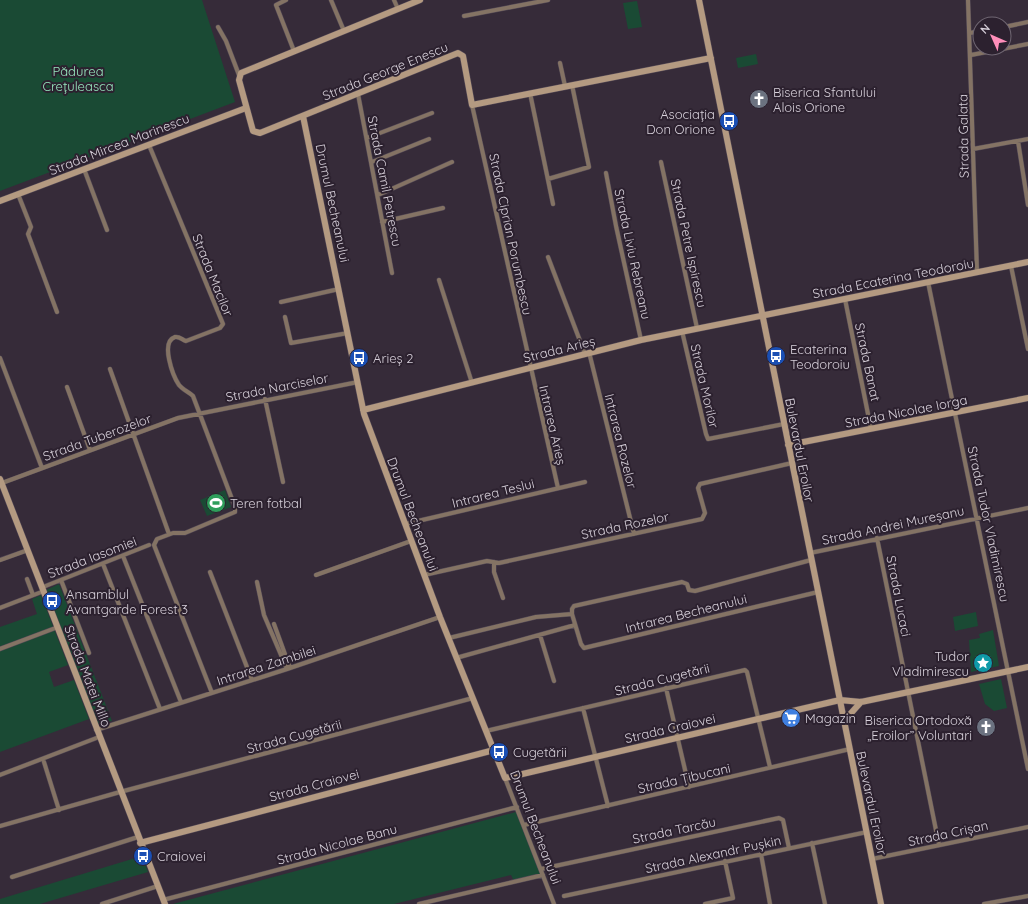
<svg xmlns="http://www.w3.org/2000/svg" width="1028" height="904" viewBox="0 0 1028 904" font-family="Quicksand,sans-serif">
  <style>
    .green { fill: #1a4a34 }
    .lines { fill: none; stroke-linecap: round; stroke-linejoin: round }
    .street-casing { stroke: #534956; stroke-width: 5 }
    .secondary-casing { stroke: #534956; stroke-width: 7 }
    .street { stroke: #847364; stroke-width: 4 }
    .secondary { stroke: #b49a81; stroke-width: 6 }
    .labels { text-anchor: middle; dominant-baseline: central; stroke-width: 4; stroke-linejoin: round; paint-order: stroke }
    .park-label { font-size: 13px; fill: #97e7be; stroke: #2c212f }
    .street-label { font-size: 13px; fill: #d7d0da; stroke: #2c212f }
    .poi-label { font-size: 13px; fill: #d7d0da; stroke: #2c212f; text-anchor: start }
  </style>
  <rect width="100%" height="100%" fill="#362b39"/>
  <path class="green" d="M0,0h202l33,102 -235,89z
    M637,1l5,26 -14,2 -5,-26z
    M756,54l2,10 -20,4 -2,-10z
    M225,490l6,17 -24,9 -7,-16z
    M59,584l53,137 -15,4 -51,-135z
    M41,595l27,70 -19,7 5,15 20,-7 15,39 -89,33v-125l37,-13 -5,-15z
    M976,612l2,14 -23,5 -2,-14z
    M993,630l6,36 -28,6 -2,-32 11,-2 -1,-4z
    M1001,679l6,29 -13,3 -9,-7 -6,-20z
    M516,812l26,63 -28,6 -3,-6 -117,29h-221z
    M142,856l6,16 -108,32h-40v-5z"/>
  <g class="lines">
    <g class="street-casing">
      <path id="street" d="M286,0l-10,5 18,46
        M331,0l13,31
        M394,0l4,9
        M968,0l9,272
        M464,16l84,-16
        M218,27l8,14 13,34
        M1004,27l24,-5
        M970,33l10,-2
        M971,55l57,-11
        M560,63l5,23
        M530,93l23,111
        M358,94l34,179
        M472,105l86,383
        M367,138l65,-25
        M1018,141l10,64
        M149,145l74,179 -3,4 -34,13c-4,-1 -6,-5 -11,-4 -15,5 -2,39 4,48 4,5 10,7 14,11l42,111v5l-50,21h-12l-16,6 -3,6 58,148
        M973,149l55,-10
        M372,162l57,-23
        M661,162l36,166
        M84,169l23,61
        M606,173l10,53 25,114
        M548,179l41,-12 -17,-82
        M18,194l13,33 -3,7 29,78
        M378,195l74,-33
        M382,222l61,-14
        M548,257l37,97
        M1011,266l17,83
        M439,280l33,103
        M928,282l100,487
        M845,299l26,130
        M281,302l58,-13
        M285,317l6,26 57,-10
        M682,331l24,103 2,5 76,-15
        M589,352l45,182
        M0,358l42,110
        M110,369l59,165
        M67,387l23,63
        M265,399l18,83
        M2,483l176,-65 180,-36
        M405,524l180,-42
        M877,538l62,307
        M810,553l218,-45
        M123,556l58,146
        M0,560l28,-10
        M811,560l-116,31 -6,-1 -2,-6 -5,-2 -108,24 -2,3v5l9,30 3,4 234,-56
        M494,562v10l9,26
        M103,564l57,145
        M210,572l42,108
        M316,575l95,-34
        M424,575l63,-14 12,2 203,-44 3,-6 -7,-25 2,-4 92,-21
        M27,579l6,16
        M61,580l28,73
        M257,582l7,33 23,54
        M43,587l106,-42
        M0,608l44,-17
        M274,624l16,44
        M540,635l14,46
        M449,638l87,-21 36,-3
        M0,649l58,-22
        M456,658l119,-33
        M666,688l23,99
        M583,708l25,98
        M96,730l191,-61 153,-52
        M486,731l259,-61 2,2 23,95
        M44,762l15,48
        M0,775l99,-38
        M505,778l49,126
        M524,825l326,-76
        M0,826l120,-34 353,-94
        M812,843l13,61
        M761,854l9,50
        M872,859l156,-32
        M541,869l238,-51 4,2 6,28
        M12,877l126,-40
        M564,896l303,-64
        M163,900l354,-93
        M102,904l56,-18
        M419,904l124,-29
        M705,904l28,-6 -8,-37
        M984,904l44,-8"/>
    </g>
    <g class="secondary-casing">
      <path id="secondary" d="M420,0l-179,73 -2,7 14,51 7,2 198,-80 5,3 9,49 239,-47
        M699,0l182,904
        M303,116l61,298 76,203 65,161 335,-78 21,2 167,-35
        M0,201l246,-93
        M363,410l278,-70 387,-78
        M788,445l240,-47
        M0,479l165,425
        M844,721l17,-19
        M140,843l354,-93"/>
    </g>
    <use href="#street" class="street"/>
    <use href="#secondary" class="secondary"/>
  </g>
  <defs>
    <g id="church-disc" transform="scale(1)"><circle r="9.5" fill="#6b7280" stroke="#2c212f"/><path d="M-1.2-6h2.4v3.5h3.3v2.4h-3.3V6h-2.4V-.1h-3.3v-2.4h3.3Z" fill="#fff"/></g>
    <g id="bus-disc" transform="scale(1)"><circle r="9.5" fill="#1a4fb4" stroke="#2c212f"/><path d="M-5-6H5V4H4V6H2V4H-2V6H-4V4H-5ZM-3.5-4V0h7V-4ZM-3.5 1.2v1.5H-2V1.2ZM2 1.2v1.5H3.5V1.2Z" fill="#fff"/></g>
    <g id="stadium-disc" transform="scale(1)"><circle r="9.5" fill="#2e9e5b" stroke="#2c212f"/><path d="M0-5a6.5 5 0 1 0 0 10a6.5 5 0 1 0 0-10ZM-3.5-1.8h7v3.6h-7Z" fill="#fff"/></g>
    <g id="sight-disc" transform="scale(1)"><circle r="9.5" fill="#0f9aa8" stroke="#2c212f"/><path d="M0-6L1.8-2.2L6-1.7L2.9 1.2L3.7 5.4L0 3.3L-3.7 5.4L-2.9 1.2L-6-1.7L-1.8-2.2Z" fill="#fff"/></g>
    <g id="supermarket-disc" transform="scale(1)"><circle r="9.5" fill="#3f7fe0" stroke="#2c212f"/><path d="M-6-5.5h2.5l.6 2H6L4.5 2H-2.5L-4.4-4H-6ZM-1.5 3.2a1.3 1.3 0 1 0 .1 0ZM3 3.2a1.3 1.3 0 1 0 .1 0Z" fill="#fff"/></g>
  </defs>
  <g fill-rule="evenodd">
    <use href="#church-disc" x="759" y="99"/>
    <use href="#bus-disc" x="729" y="121"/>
    <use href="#bus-disc" x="776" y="356"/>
    <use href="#bus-disc" x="359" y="358"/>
    <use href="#stadium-disc" x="216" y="503"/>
    <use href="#bus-disc" x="52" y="601"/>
    <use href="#sight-disc" x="983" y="663"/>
    <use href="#supermarket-disc" x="791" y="718"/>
    <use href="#church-disc" x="986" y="727"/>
    <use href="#bus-disc" x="499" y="752"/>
    <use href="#bus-disc" x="143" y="856"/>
  </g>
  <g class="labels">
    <g class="park-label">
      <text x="78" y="71">Pădurea<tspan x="78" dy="15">Crețuleasca</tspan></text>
    </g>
    <g class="street-label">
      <text transform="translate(385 71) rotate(-22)">Strada George Enescu</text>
      <text transform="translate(963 136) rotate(-91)">Strada Galata</text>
      <text transform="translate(119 144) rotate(-21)">Strada Mircea Marinescu</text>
      <text transform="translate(385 181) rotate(79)">Strada Camil Petrescu</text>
      <text transform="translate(333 203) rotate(78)">Drumul Becheanului</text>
      <text transform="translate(511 234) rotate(78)">Strada Ciprian Porumbescu</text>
      <text transform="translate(689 243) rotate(78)">Strada Petre Ispirescu</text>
      <text transform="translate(633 254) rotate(78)">Strada Liviu Rebreanu</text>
      <text transform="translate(213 275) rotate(68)">Strada Macilor</text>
      <text transform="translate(893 278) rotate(-11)">Strada Ecaterina Teodoroiu</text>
      <text transform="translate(559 349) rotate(-14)">Strada Arieș</text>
      <text transform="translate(868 362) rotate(78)">Strada Banat</text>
      <text transform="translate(705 386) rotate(77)">Strada Morilor</text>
      <text transform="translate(277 387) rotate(-11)">Strada Narciselor</text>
      <text transform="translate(906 411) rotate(-11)">Strada Nicolae Iorga</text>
      <text transform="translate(553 425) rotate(77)">Intrarea Arieș</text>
      <text transform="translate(97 437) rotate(-20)">Strada Tuberozelor</text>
      <text transform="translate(621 441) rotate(76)">Intrarea Rozelor</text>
      <text transform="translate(800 450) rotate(79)">Bulevardul Eroilor</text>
      <text transform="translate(493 493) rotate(-14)">Intrarea Teslui</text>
      <text transform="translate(413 514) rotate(69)">Drumul Becheanului</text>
      <text transform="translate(989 524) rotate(78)">Strada Tudor Vladimirescu</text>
      <text transform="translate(625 525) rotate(-12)">Strada Rozelor</text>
      <text transform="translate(893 525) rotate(-12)">Strada Andrei Mureșanu</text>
      <text transform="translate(92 557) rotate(-21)">Strada Iasomiei</text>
      <text transform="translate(899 596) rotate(79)">Strada Lucaci</text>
      <text transform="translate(686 613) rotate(-14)">Intrarea Becheanului</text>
      <text transform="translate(266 665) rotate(-18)">Intrarea Zambilei</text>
      <text transform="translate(88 676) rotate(69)">Strada Matei Millo</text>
      <text transform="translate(662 679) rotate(-14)">Strada Cugetării</text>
      <text transform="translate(670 728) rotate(-13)">Strada Craiovei</text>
      <text transform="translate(294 736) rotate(-15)">Strada Cugetării</text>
      <text transform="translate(684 778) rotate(-13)">Strada Țibucani</text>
      <text transform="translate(314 785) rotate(-15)">Strada Craiovei</text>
      <text transform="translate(872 803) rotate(78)">Bulevardul Eroilor</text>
      <text transform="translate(536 827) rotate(69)">Drumul Becheanului</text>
      <text transform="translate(674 830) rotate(-12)">Strada Tarcău</text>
      <text transform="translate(948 833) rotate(-12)">Strada Crișan</text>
      <text transform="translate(337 844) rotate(-15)">Strada Nicolae Banu</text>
      <text transform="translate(713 854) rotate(-12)">Strada Alexandr Pușkin</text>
    </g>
    <g class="poi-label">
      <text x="773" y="92">Biserica Sfantului<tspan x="773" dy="15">Alois Orione</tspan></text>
      <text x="715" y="114" text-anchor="end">Asociația<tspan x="715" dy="15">Don Orione</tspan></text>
      <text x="790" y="349">Ecaterina<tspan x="790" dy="15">Teodoroiu</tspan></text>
      <text x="373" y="358">Arieș 2</text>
      <text x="230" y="503">Teren fotbal</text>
      <text x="66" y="594">Ansamblul<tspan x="66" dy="15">Avantgarde Forest 3</tspan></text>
      <text x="969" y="656" text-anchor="end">Tudor<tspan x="969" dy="15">Vladimirescu</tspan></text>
      <text x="805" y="718">Magazin</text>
      <text x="972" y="720" text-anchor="end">Biserica Ortodoxă<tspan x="972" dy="15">„Eroilor” Voluntari</tspan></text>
      <text x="513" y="752">Cugetării</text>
      <text x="157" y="856">Craiovei</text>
    </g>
  </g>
  <g transform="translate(992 36) rotate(315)"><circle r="19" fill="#2c212f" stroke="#706773"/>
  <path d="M0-3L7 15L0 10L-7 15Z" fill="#ff8eba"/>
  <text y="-6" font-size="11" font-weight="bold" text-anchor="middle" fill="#d7d0da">N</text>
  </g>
</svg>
